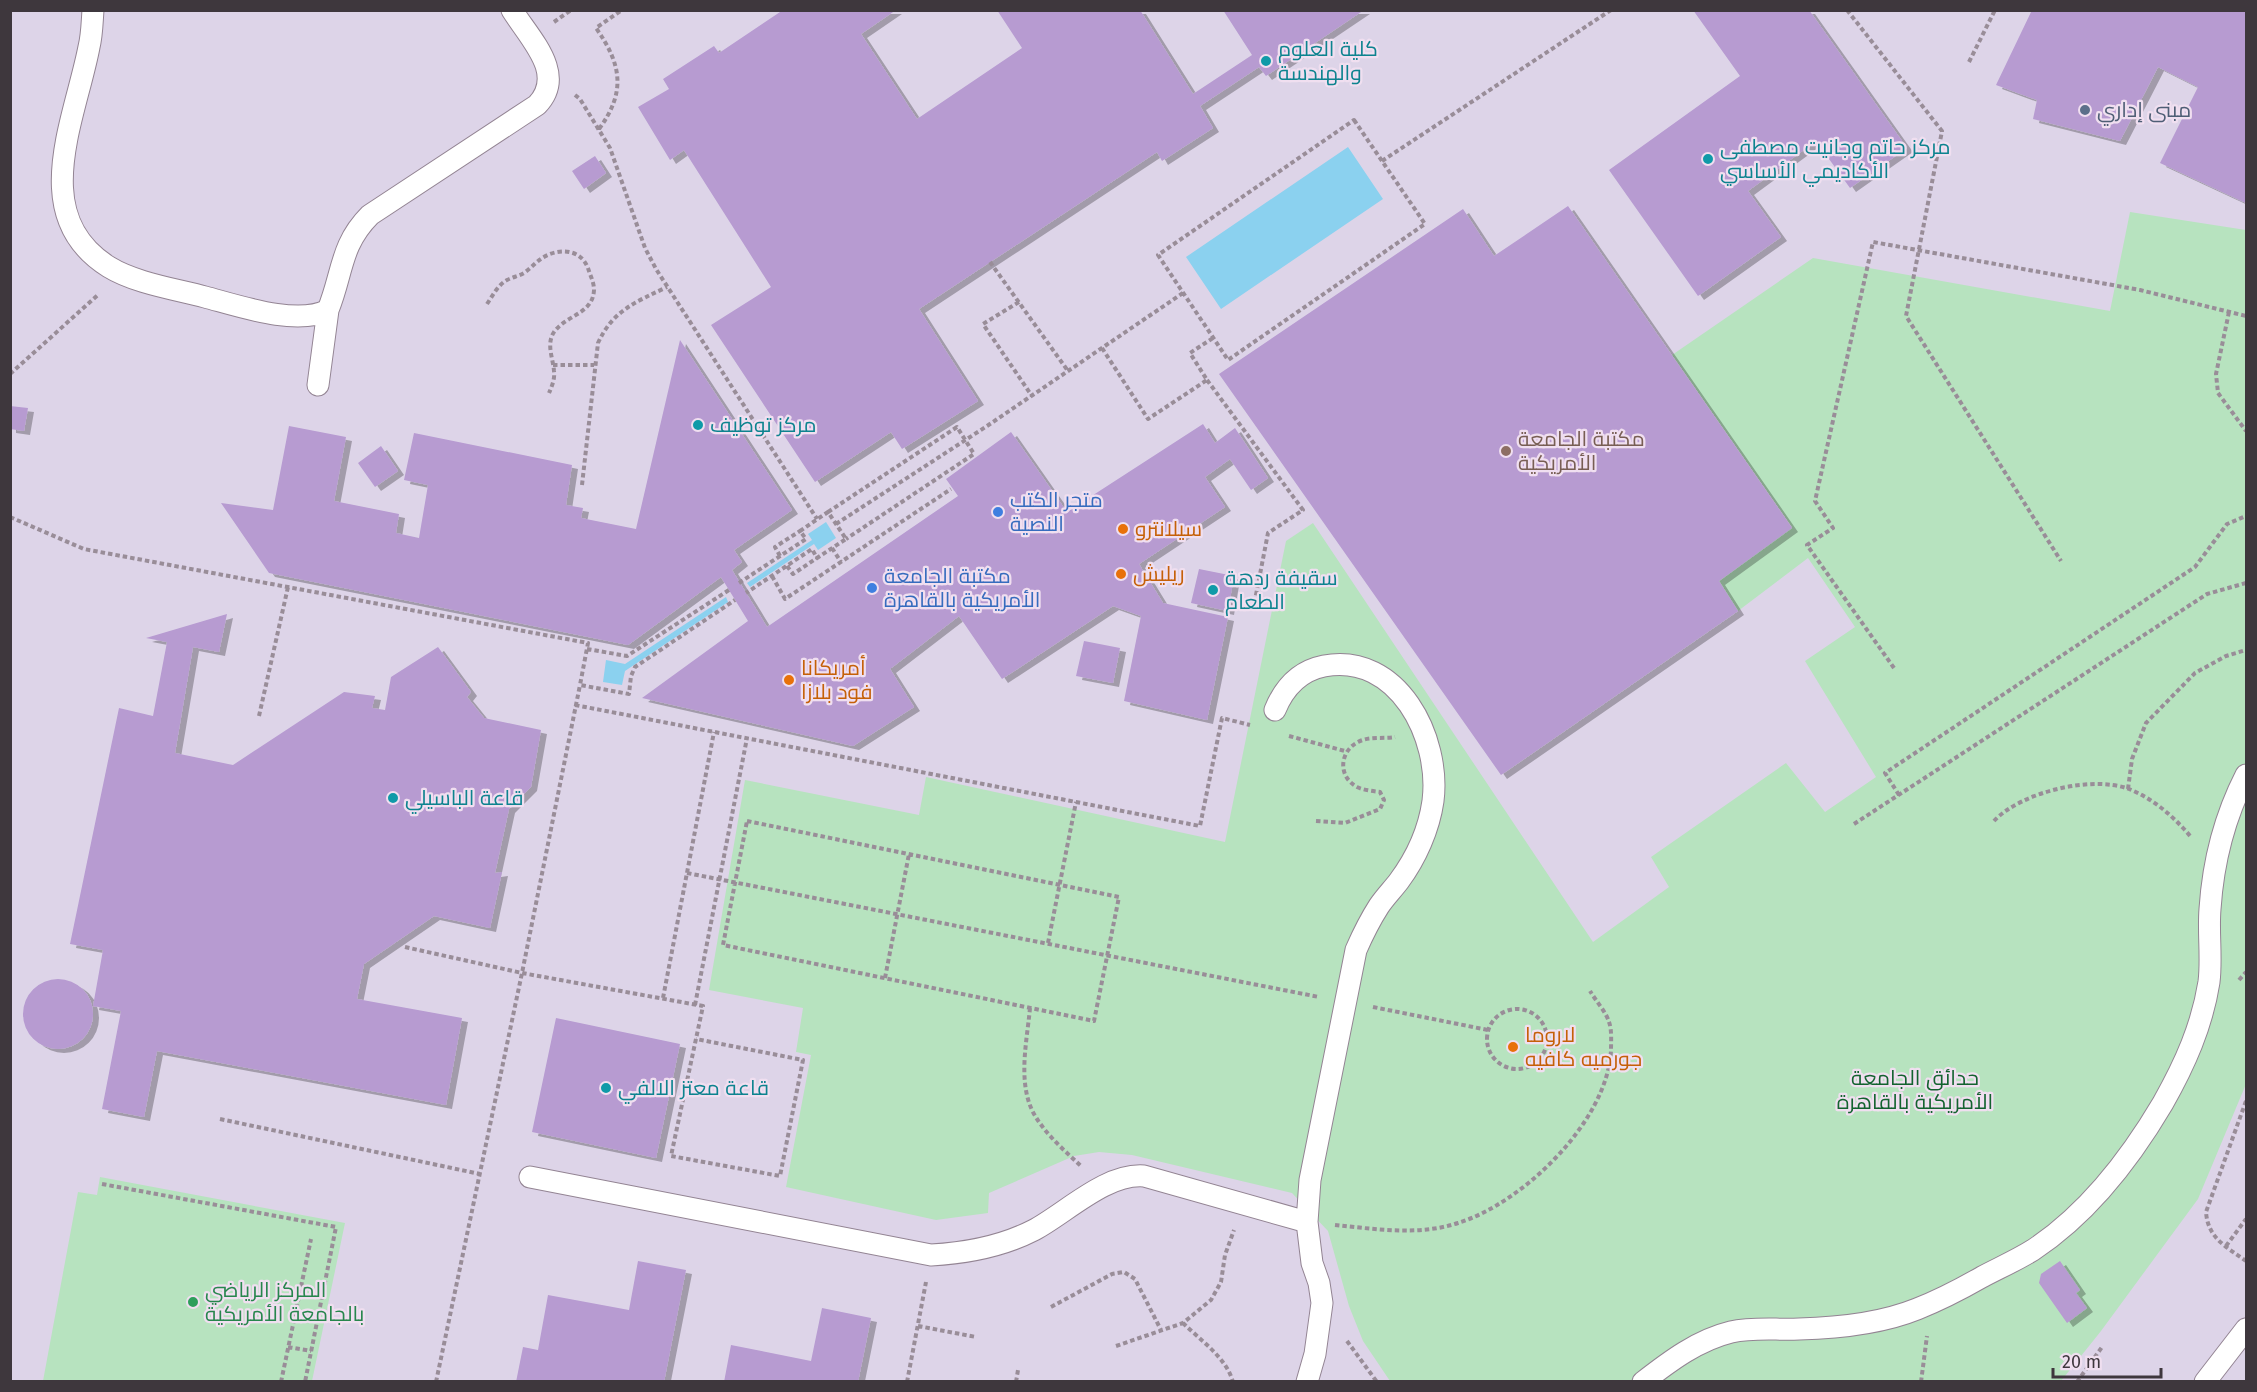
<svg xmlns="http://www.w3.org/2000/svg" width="2257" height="1392" viewBox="0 0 2257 1392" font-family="'Fira Sans',Cairo,sans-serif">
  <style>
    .education { fill: #ddd4e8 }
    .green { fill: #b7e3bf }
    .water { fill: #8bd1ef }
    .building { fill: #b79bd1; filter: url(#shadow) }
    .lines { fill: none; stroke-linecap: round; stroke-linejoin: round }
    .lane-casing { stroke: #938493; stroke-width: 23 }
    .path { stroke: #998d98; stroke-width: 4; stroke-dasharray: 4.5 3; stroke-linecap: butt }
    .lane { stroke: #fff; stroke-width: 21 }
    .culture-dot { fill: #0f9aa8; stroke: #f0dff0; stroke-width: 2 }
    .service-dot { fill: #5c6f8a; stroke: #f0dff0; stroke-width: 2 }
    .education-dot { fill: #8d6e63; stroke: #f0dff0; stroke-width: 2 }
    .shop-dot { fill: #3f7fe0; stroke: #f0dff0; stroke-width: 2 }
    .food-dot { fill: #e8710a; stroke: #f0dff0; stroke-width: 2 }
    .leisure-dot { fill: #2e9e5b; stroke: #f0dff0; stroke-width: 2 }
    .labels { text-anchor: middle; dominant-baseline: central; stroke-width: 4.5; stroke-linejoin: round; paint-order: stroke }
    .culture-label { font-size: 21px; fill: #0d838f; stroke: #f0dff0; text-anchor: start }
    .service-label { font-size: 21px; fill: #4e5e75; stroke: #f0dff0; text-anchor: start }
    .education-label { font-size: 21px; fill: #785e54; stroke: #f0dff0; text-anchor: start }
    .shop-label { font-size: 21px; fill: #366cbe; stroke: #f0dff0; text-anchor: start }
    .food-label { font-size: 21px; fill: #c56008; stroke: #f0dff0; text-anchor: start }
    .park-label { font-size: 21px; fill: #13632f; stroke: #f0dff0 }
    .leisure-label { font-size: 21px; fill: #27864d; stroke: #f0dff0; text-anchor: start }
  </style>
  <defs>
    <filter id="shadow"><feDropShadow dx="6" dy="4" stdDeviation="0" flood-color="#0004"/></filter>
  </defs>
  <rect width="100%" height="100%" fill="#f0dff0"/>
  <path class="education" d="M11,11h2235v1370h-2235z"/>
  <path class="green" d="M2130,212l116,18v854l-48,115 -97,132 -40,50h-671l-27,-40 -14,-35 -21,-75 -36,-38 -160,-38 -33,-3 -25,4 -85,37 -1,20 -52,7 -150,-33 25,-132 -15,-3 7,-44 -94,-18 36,-210 174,35 7,-38 299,65 61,-301 27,-18 280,419 76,-55 -18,-30 135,-94 39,49 51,-35 -71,-116 50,-34 -47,-69 -70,53 -19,-30 73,-54 -120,-172 141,-97 297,53z
    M100,1177l245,46 -33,158h-269l35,-189 19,3z"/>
  <path class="water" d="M1348,147l35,52 -162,110 -35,-52z
    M826,522l10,16 -18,12 -4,-6 -64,43 -3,-4 65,-43 -4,-6z
    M726,597l2,5 -103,69 -3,14 -19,-3 3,-22 19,4z"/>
  <path class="building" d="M783,10h113l-35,24 56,85 105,-71 -25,-38h143l53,84 59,-39 -29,-45h141l-98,66 -7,-9 -59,39 13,22 -51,33 -5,-9 -238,157 59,92 -76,48 -11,-17 -76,50 -104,-157 60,-38 -87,-137 -14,10 -32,-53 31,-18 -6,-10 51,-33 5,7z
    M1693,10h116l98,138 -57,40 -34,-47 -68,50 33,46 -83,59 -89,-126 131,-94z
    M2032,10h214v193l-86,-40 38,-76 -40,-20 -38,74 -87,-22 4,-19 -41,-15z
    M595,156l11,17 -22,16 -12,-18z
    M1568,206l224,322 -73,53 19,30 -237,164 -282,-401 244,-165 31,47z
    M680,340l112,170 -58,40 8,12 -10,8 35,57 191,-131 -12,-17 65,-47 56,80 136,-88 12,19 20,-15 33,50 -17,12 -21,-31 -25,18 20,30 -86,57 24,39 65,14 -21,103 -83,-19 17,-85 -28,-10 -111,73 -43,-63 -69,53 24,38 -61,39 -211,-48 106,-77 -27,-44 -93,68 -359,-72 -48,-70 52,7 16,-84 57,11 -12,64 65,13 -3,19 23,5 9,-53 -24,-5 10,-47 158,32 -6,40 17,3 -2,10 55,11z
    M10,406l18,2 -4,23 -14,-2z
    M381,446l17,25 -23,16 -17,-24z
    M1199,569l35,7 -6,35 -37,-8z
    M227,614l-8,38 -26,-5 -18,106 58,12 111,-73 31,4 -3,12 13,2 6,-33 47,-30 33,45 -4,5 17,21 57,12 -10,57 -22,22 -14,64 7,-1 -12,56 -56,-12 -70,48 -7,35 105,19 -16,87 -289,-54 -13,66 -42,-8 19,-98 -28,-5 10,-56 -33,-6 49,-236 34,8 14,-74 -21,-4z
    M1084,641l36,7 -7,35 -37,-7z
    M23 1014a35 35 0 1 1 70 0a35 35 0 1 1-70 0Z
    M556,1018l124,26 -24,114 -124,-26z
    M638,1261l48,9 -22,112h-148l7,-35 15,3 10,-55 81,15z
    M2060,1261l20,29 -4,3 11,15 -20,15 -28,-40 2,-9z
    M822,1308l49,10 -13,64h-134l7,-37 80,16z"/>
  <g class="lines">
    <g class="lane-casing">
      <path id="lane" d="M93,10c-1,13 -1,25 -4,37 -14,73 -62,169 20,220 26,16 66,22 96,30 34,9 92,29 123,13 15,-37 12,-65 42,-95l167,-110c30,-31 -7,-66 -25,-95
        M318,385l10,-75
        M1275,710c9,-22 24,-39 49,-44 74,-14 117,72 109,135 -4,28 -17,57 -34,80 -6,8 -14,16 -20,25 -9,14 -16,28 -23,44l-46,230 -3,42 5,41 7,20 3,20 -7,51 -8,28
        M530,1177l401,78c36,-2 70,-8 103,-25 32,-17 72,-57 110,-54l163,46
        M1643,1382c27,-21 55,-42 88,-50 22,-5 45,-2 68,-3 39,-1 81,-5 118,-20 23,-9 44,-20 65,-32 17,-9 35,-17 51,-27 56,-37 97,-91 130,-147 22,-39 39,-77 46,-121 3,-24 -1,-49 1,-73 3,-46 15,-93 36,-134
        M2205,1382l41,-53"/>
    </g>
    <path class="path" d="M1847,10l95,121 -36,185 155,245
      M554,22l17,-12
      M1969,62l26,-52
      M575,95l5,4 30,49 35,100 11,21 161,250
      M1354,120l71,104 -197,136 -70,-105z
      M599,129c27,-37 23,-64 -3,-101l26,-18
      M1382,161l229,-151
      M990,262l78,109
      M1019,302l-36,22 49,72
      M487,304c6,-9 11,-19 20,-24 6,-3 12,-4 17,-7 7,-5 12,-11 18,-15 16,-10 38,-10 46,10 2,7 6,14 6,22 -1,24 -28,25 -40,42 -8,12 -1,26 0,39 1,8 -2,15 -5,22
      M2229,312l-13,62 2,19 28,38
      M1102,348l46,71 59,-39 -17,-27 23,-15
      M553,365h41
      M10,374l89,-80
      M1207,380l96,130 -35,23 -13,67
      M582,485l16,-142c15,-33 38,-41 69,-56
      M828,512l129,-85 17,27 -128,85
      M10,517l74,32 504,94 -8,42 49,9 2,-18 4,-9 100,-67
      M836,524l151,-98 196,-133
      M832,548l9,14
      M780,556l-5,-9 25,-16
      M787,566l6,8 24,-16
      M772,576l13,23 166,-110
      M739,583l67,-44 -6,-8 28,-19 18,27 -29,19 -5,-9 -66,44
      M587,649l40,7 102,-66
      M1894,668l-87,-123 26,-17 -18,-27 58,-259 267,48 106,26
      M575,705l625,121 22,-108 28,7
      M259,716l29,-129
      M1289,736l56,15
      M2128,789l4,-30 14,-36 49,-50 31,-17 20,-6
      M1899,795l-14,-22 310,-206 32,-43 19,-8
      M747,821l372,76 -25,124 -371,-76z
      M1316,821l29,2 35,-14 4,-9 -4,-8c-8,-1 -17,-2 -23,-5 -20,-11 -17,-36 1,-45 11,-6 26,-3 37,-5
      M1994,821c27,-29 98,-46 135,-32 25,10 45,28 62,48
      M1854,824l353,-230 39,-11
      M687,873l632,124
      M1048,943l28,-141
      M405,947l117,26 181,33 -32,150 109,20 23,-116 -107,-21
      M885,978l24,-124
      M2239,980l7,-8
      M663,998l51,-266
      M695,1005l52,-267
      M1373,1007l115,23
      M1030,1008c-3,33 -13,75 4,106 12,21 31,37 48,53
      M1487 1039a30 30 0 1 1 60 0a30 30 0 1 1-60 0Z
      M2246,1101l-40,111c2,27 21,35 40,49
      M220,1119l260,55
      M102,1184l234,43 -31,155
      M1335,1225c40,4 84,11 123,-2 65,-20 150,-102 153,-173 0,-9 1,-20 -2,-28 -3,-10 -13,-21 -19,-31
      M2226,1246l20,-27
      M1051,1307l61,-33 12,-2 11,7 26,51
      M1183,1323c17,17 43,34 50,59
      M918,1326l58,11
      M1347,1341l30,41
      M1116,1346l67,-23 28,-23 10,-18 4,-27 9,-25
      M288,1347l23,4
      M281,1382l30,-143
      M436,1382l86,-409 58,-288
      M907,1382l19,-100
      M1016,1382l2,-12
      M1921,1382l6,-46
      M2077,1382l25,-35"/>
    <use href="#lane" class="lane"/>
  </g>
  <g class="culture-dot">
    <circle cx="1266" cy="61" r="6"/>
    <circle cx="1708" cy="159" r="6"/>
    <circle cx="698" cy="425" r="6"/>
    <circle cx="1213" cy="590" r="6"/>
    <circle cx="393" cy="798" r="6"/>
    <circle cx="606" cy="1088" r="6"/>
  </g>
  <circle class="service-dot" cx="2085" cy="110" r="6"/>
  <circle class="education-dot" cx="1506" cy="451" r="6"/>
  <g class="shop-dot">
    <circle cx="998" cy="512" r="6"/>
    <circle cx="872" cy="588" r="6"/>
  </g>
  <g class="food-dot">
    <circle cx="1123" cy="529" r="6"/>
    <circle cx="1121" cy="574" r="6"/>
    <circle cx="789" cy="680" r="6"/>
    <circle cx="1513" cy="1047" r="6"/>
  </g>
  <circle class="leisure-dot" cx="193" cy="1302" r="6"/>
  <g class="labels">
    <g class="culture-label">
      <text x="1278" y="49">كلية العلوم<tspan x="1278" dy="24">والهندسة</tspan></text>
      <text x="1720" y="147">مركز حاتم وجانيت مصطفى<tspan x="1720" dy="24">الأكاديمي الأساسي</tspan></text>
      <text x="710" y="425">مركز توظيف</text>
      <text x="1225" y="578">سقيفة ردهة<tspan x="1225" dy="24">الطعام</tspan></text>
      <text x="405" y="798">قاعة الباسيلي</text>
      <text x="618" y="1088">قاعة معتز الالفي</text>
    </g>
    <g class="service-label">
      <text x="2097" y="110">مبنى إداري</text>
    </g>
    <g class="education-label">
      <text x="1518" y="439">مكتبة الجامعة<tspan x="1518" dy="24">الأمريكية</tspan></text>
    </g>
    <g class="shop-label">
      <text x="1010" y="500">متجر الكتب<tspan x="1010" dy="24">النصية</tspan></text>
      <text x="884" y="576">مكتبة الجامعة<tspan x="884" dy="24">الأمريكية بالقاهرة</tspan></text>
    </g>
    <g class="food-label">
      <text x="1135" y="529">سيلانترو</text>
      <text x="1133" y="574">ريليش</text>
      <text x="801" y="668">أمريكانا<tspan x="801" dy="24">فود بلازا</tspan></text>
      <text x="1525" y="1035">لاروما<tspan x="1525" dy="24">جورميه كافيه</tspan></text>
    </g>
    <g class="park-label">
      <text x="1915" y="1078">حدائق الجامعة<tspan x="1915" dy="24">الأمريكية بالقاهرة</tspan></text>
    </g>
    <g class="leisure-label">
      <text x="205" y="1290">المركز الرياضي<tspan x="205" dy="24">بالجامعة الأمريكية</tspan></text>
    </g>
  </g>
  <rect width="2257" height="1392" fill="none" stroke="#3e373d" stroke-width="24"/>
  <path d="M2053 1368v9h108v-9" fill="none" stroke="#3e373d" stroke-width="3"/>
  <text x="2062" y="1368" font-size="18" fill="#3e373d" stroke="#f0dff0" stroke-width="4.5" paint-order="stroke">20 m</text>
</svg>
